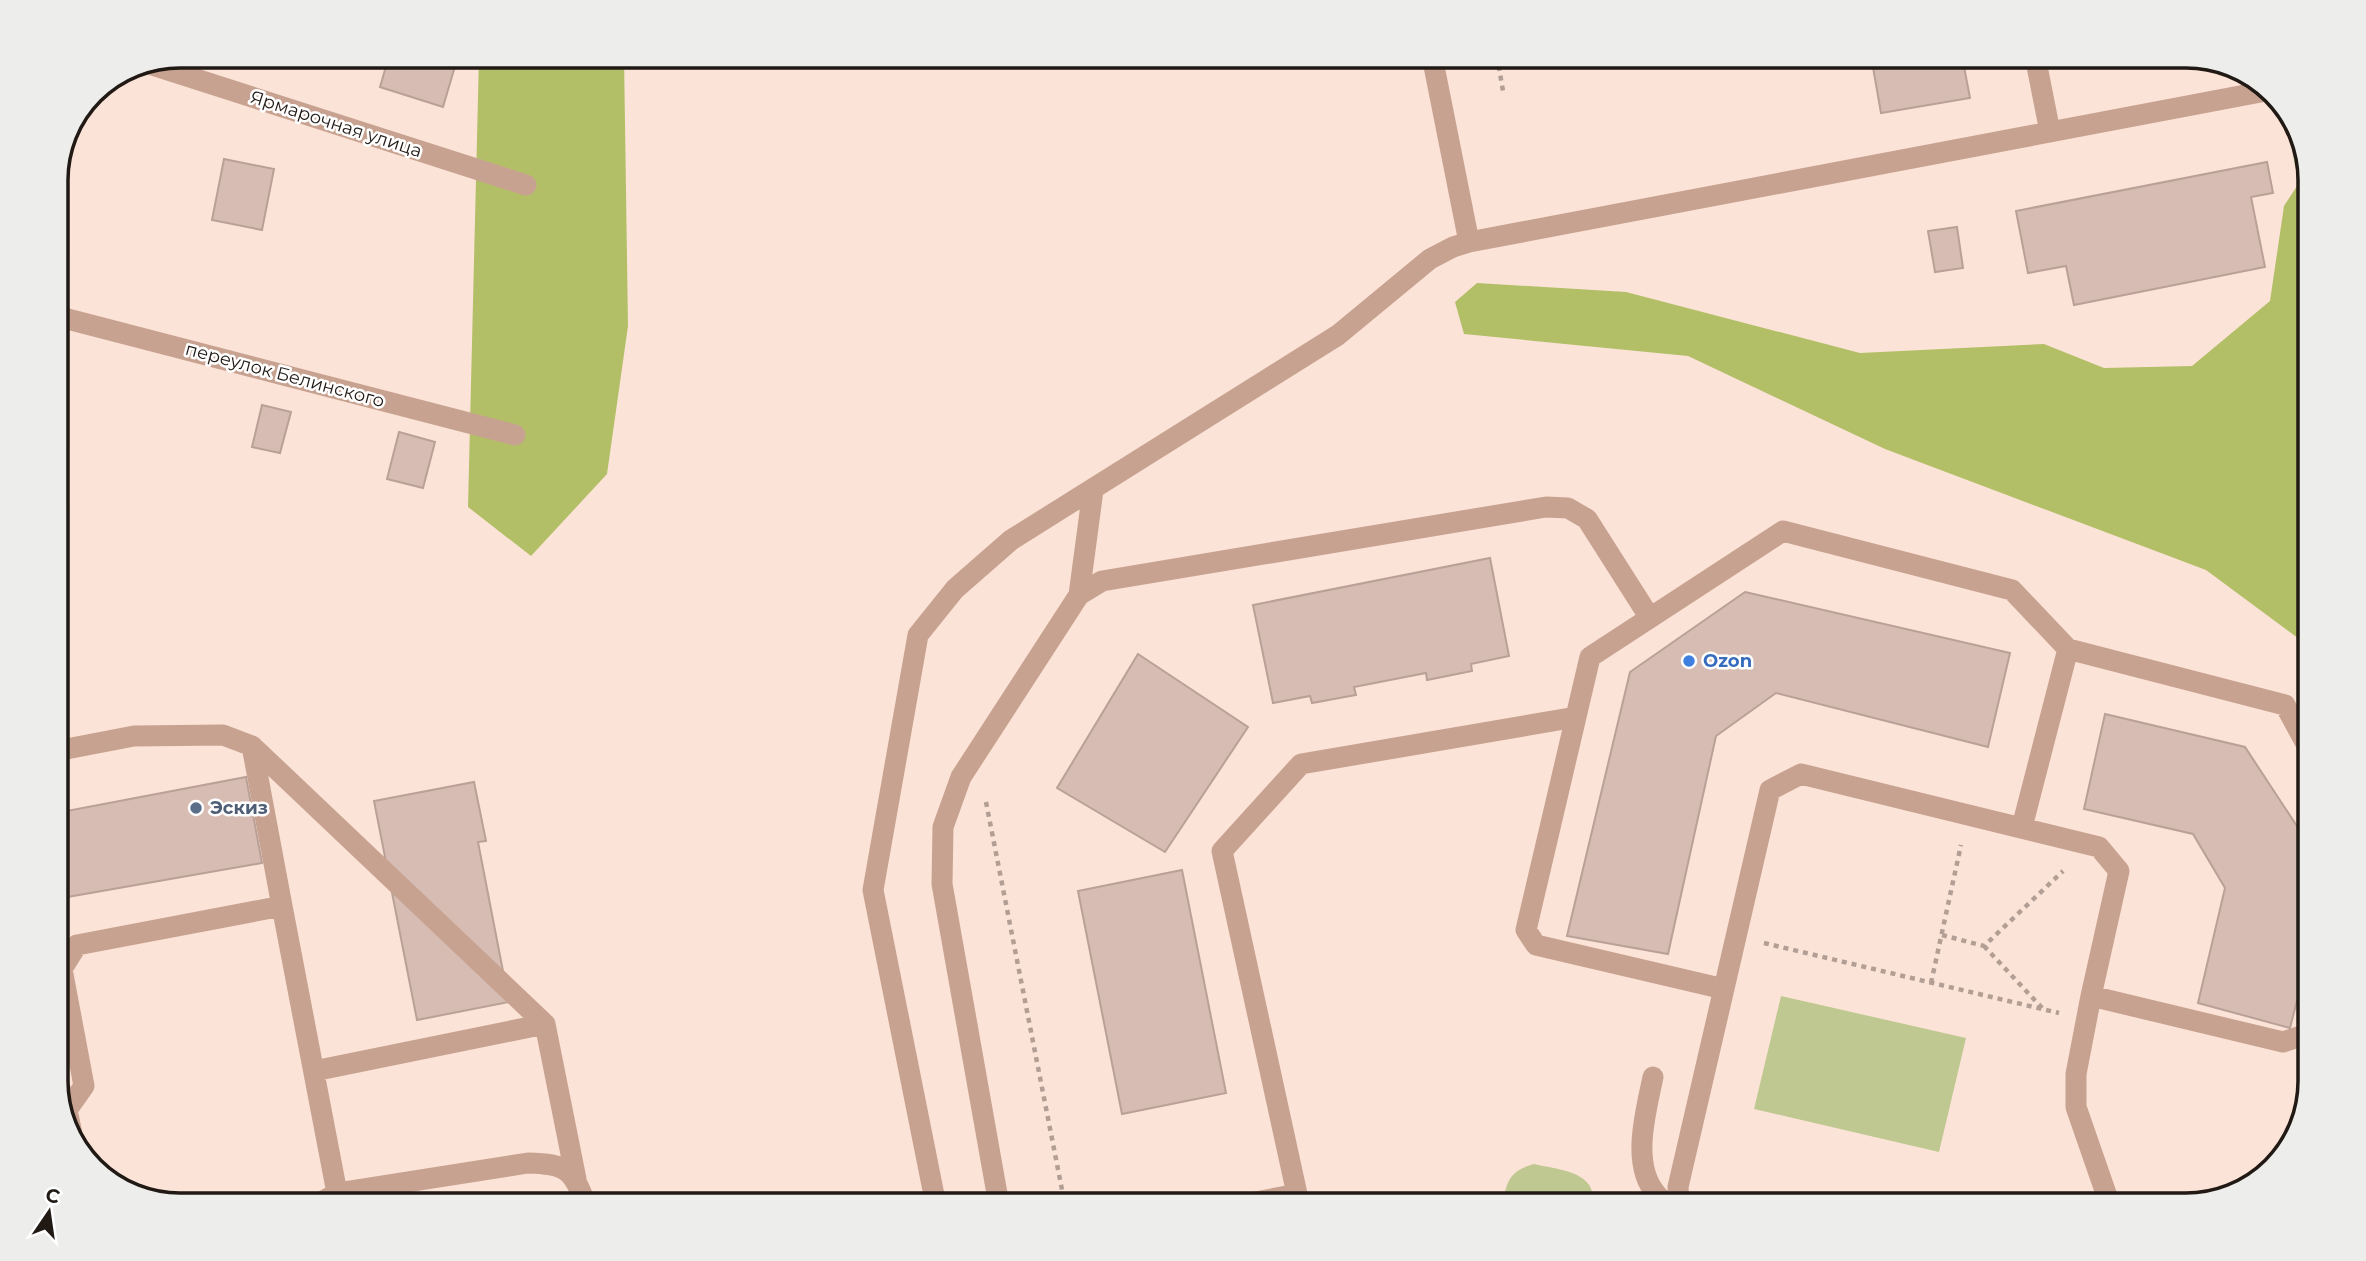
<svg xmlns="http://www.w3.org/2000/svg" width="2366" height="1261" viewBox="0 0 2366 1261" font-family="Montserrat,sans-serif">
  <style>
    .green { fill: #bfc890 }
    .forest { fill: #b3bf67 }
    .building { fill: #d6bcb3; stroke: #b9a198; stroke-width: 2 }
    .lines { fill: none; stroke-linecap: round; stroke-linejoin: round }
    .path { stroke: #b29e95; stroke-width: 4.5; stroke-dasharray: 5 5; stroke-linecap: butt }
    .service { stroke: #c8a290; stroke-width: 21 }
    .shop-dot { fill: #3f7fe0; stroke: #fff; stroke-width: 2.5 }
    .service-dot { fill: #5c6f8a; stroke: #fff; stroke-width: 2.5 }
    .labels { text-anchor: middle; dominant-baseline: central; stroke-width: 5; stroke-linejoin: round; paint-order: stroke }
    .street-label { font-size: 18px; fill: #211914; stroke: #fff }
    .shop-label { font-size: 18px; font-weight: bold; fill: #366cbe; stroke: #fff; text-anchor: start }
    .service-label { font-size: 18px; font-weight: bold; fill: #4e5e75; stroke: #fff; text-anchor: start }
    .rim { fill: none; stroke: #211914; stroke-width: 3.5 }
  </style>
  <rect width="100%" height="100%" fill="#fce3d7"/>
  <path class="green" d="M2297,134l13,39v70l-21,-108z
    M1781,996l185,42 -27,114 -185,-43z
    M1534,1164c24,6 65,7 58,41h-90c5,-24 7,-34 32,-41z"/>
  <path class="forest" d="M479,56h145l4,270 -21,148 -76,82 -63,-49z
    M2308,169l2,478 -104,-77 -321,-121 -197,-93 -224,-22 -9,-32 22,-19 149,9 234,61 184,-9 60,24 88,-2 78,-65 14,-95z"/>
  <path class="building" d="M389,56h69l-15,51 -63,-20z
    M1871,56h91l8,42 -89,15z
    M224,159l50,10 -12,61 -50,-10z
    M2267,162l6,31 -22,4 14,70 -191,38 -8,-39 -38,7 -12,-62z
    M1957,227l6,41 -28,4 -7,-41z
    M262,405l29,7 -11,41 -28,-6z
    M399,432l36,10 -12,46 -36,-9z
    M1490,558l19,98 -38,8 1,7 -45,9 -1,-7 -72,14 2,8 -44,8 -2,-7 -37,7 -20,-98z
    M1745,592l265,61 -22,94 -212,-54 -60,43 -48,218 -101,-18 63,-264z
    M1138,654l110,73 -83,125 -108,-64z
    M2105,714l140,33 65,99v104l-20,78 -92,-25 27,-115 -32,-54 -109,-25z
    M246,777l16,86 -206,36v-86z
    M474,782l12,59 -8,1 31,160 -92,18 -43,-219z
    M1182,870l44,223 -104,21 -44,-223z"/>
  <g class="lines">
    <path class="path" d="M1497,56l6,35
      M986,802l79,403
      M1942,935l42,11 79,-75
      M1764,943l295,70
      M1984,946l60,64
      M1931,983l30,-138
      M163,1201l95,4"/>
    <path class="service" d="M1432,56l37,186 797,-151
      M2035,56l15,76
      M146,63l380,122
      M56,316l459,119
      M1079,595l14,-105
      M252,746l293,278 31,155
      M56,751l78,-15 89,-1 29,11 30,160 -205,39 -15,24 22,117 -17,24 -3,1
      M2022,827l46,-178 217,56 25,46
      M282,906l55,287
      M1724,989l-188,-44 -10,-15 64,-273 193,-126 229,59 56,59
      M2091,996l192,46 24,-8 3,-5
      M314,1071l231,-47
      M1653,1077c-7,35 -23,88 4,118 3,4 9,7 13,10
      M67,1110l6,29
      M1297,1194l-75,-343 79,-87 275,-47
      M316,1205l21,-12 191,-30c38,1 45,6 58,42
      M936,1205l-63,-315 45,-255 37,-46 56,-49 327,-205 92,-76 23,-12 16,-5
      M999,1205l-57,-321 1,-57 18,-50 118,-182 23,-14 444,-74 22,1 19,11 63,99
      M1240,1205l57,-11 3,11
      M1679,1205l-1,-18 92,-397 31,-16 298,73 20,24 -28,125 -15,78v33l34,98"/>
  </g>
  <circle class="shop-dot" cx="1689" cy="661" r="7"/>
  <circle class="service-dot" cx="196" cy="808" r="7"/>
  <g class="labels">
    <g class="street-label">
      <text transform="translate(336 124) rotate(18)">Ярмарочная улица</text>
      <text transform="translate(285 375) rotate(15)">переулок Белинского</text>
    </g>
    <g class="shop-label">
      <text x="1703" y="661">Ozon</text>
    </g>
    <g class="service-label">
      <text x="210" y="808">Эскиз</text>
    </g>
  </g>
  <path d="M0 0H2366V1261H0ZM180 68H2186A112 112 0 0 1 2298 180V1081A112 112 0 0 1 2186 1193H180A112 112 0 0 1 68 1081V180A112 112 0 0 1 180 68Z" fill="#ededec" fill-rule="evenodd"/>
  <path class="rim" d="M180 68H2186A112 112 0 0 1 2298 180V1081A112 112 0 0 1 2186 1193H180A112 112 0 0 1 68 1081V180A112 112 0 0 1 180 68Z"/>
  <g transform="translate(49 1212) rotate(13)" stroke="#ffffff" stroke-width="5" paint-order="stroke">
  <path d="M0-5L12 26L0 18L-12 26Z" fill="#211914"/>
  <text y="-10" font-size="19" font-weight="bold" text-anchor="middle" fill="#211914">С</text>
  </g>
</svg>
